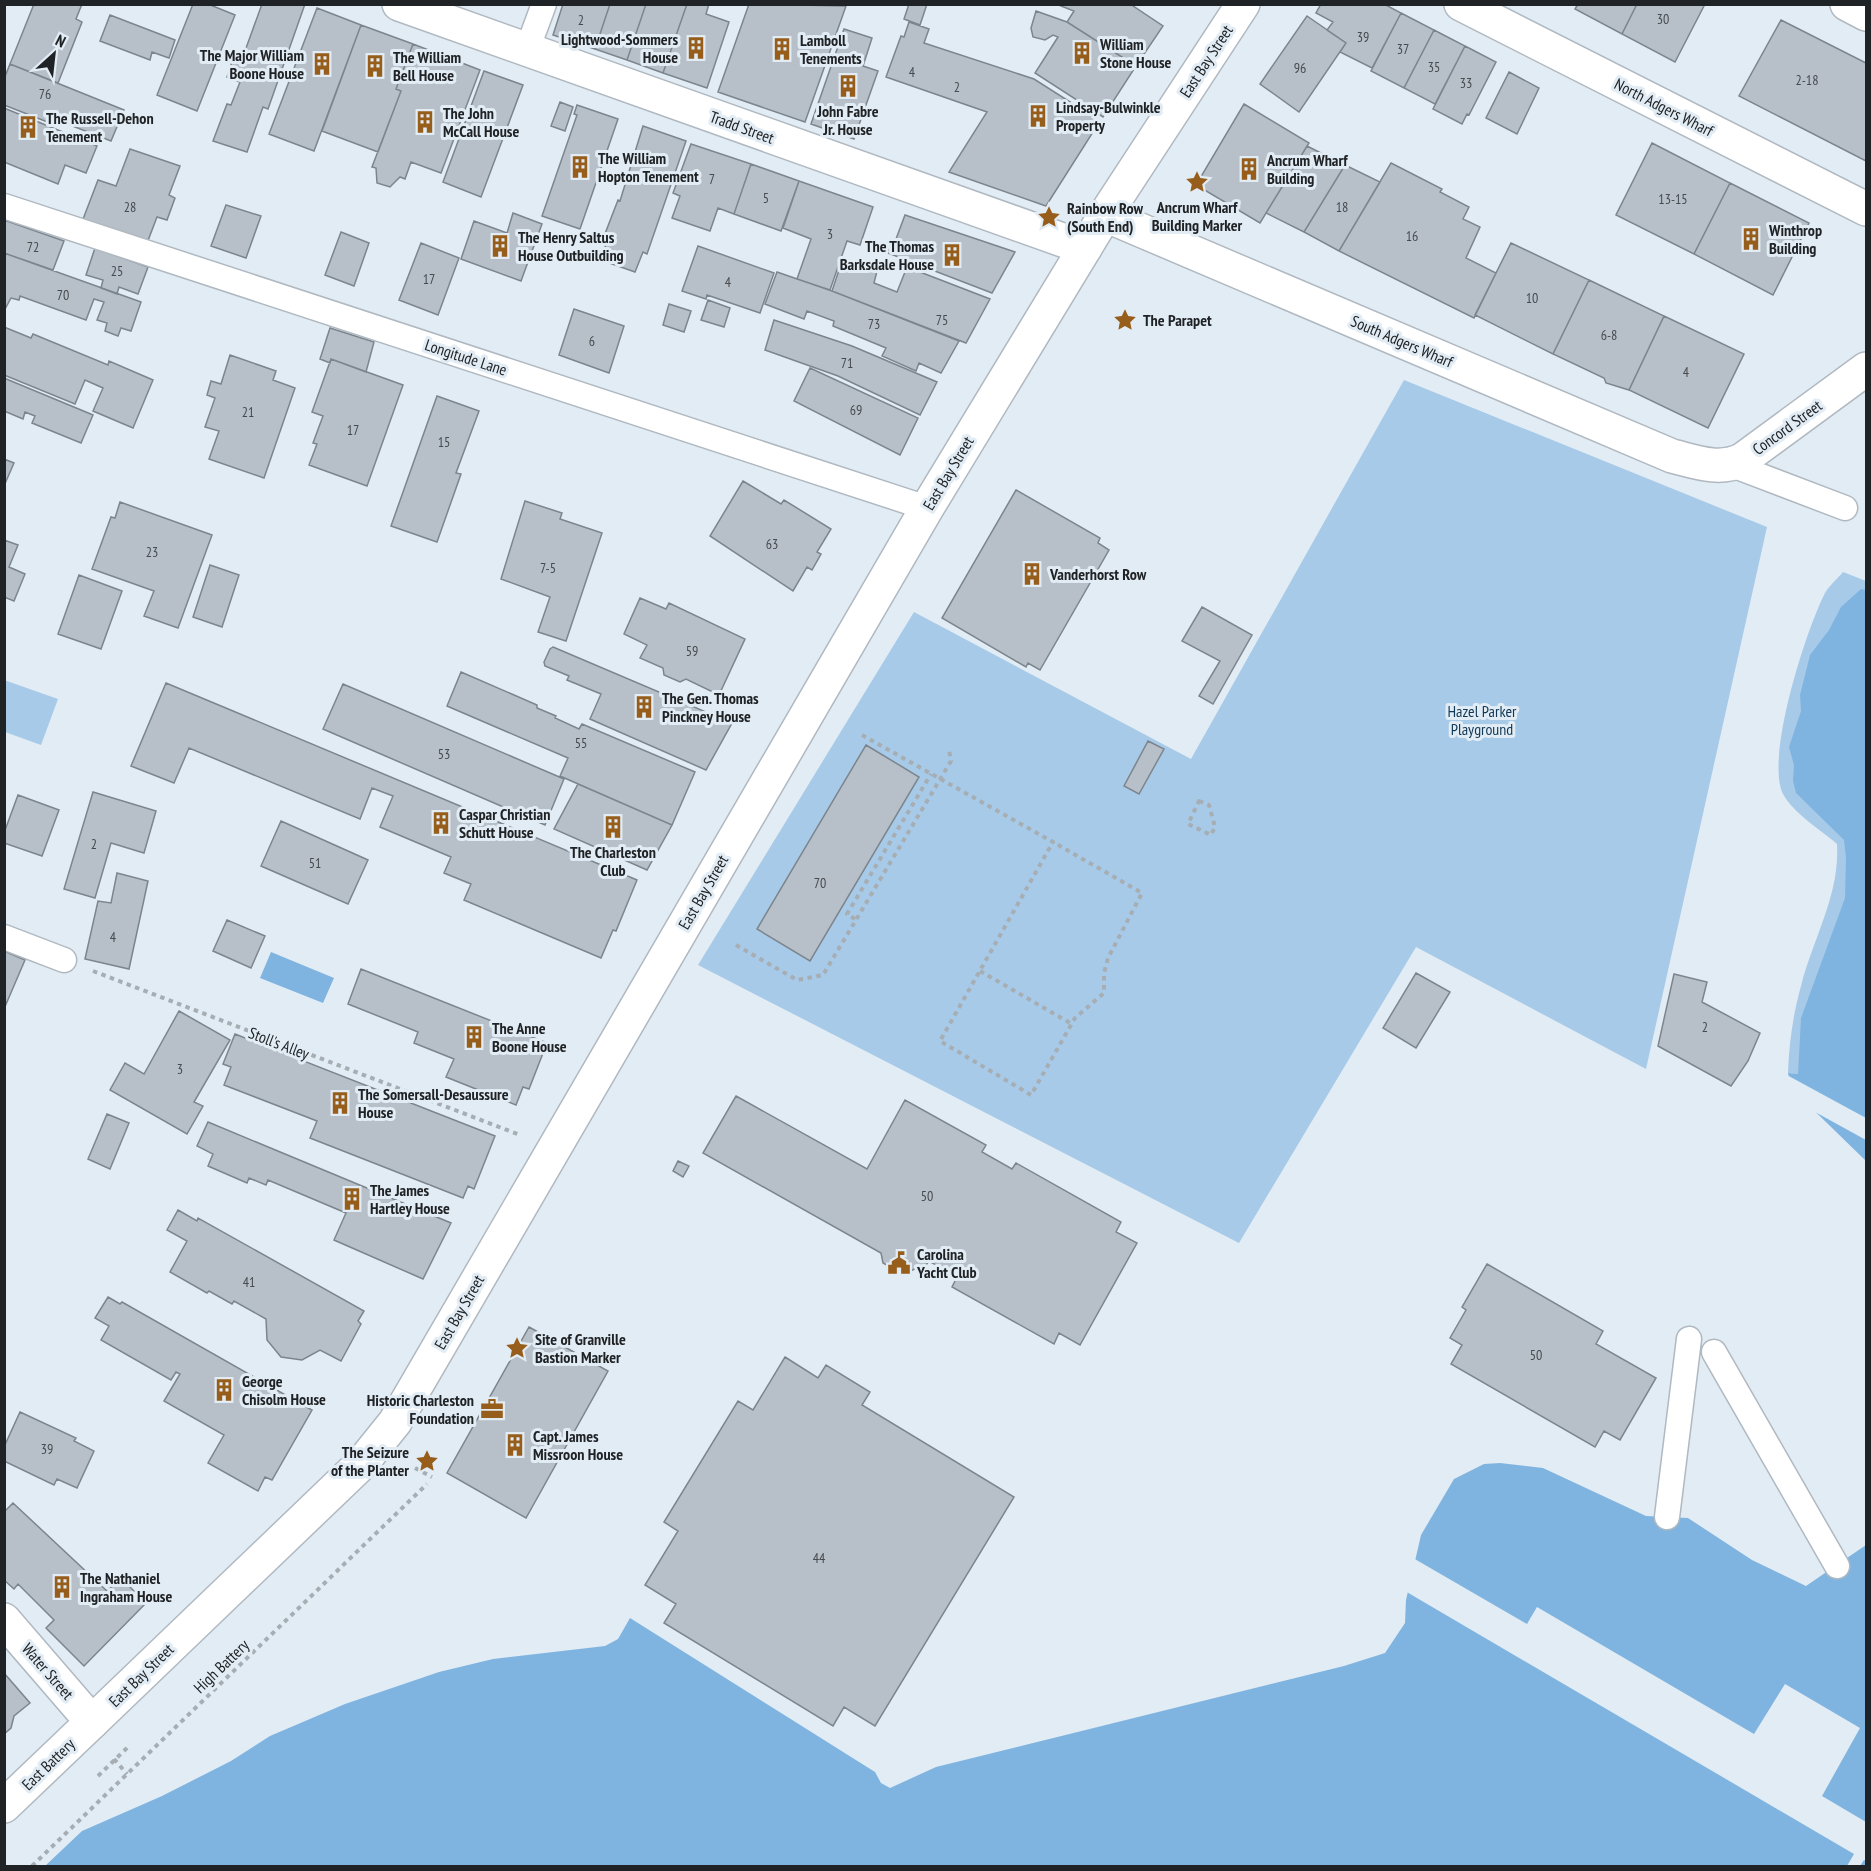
<svg xmlns="http://www.w3.org/2000/svg" width="1871" height="1871" viewBox="0 0 1871 1871" font-family="'PT Sans Narrow',sans-serif">
  <style>
    .green { fill: #a7cae8 }
    .water { fill: #80b4e0 }
    .pier { fill: #e2ecf4 }
    .building { fill: #b7c0c8; stroke: #7c858d; stroke-width: 1.5 }
    .lines { fill: none; stroke-linecap: round; stroke-linejoin: round }
    .lane-casing { stroke: #b0b9c1; stroke-width: 27 }
    .street-casing { stroke: #b0b9c1; stroke-width: 36 }
    .secondary-casing { stroke: #b0b9c1; stroke-width: 36 }
    .path { stroke: #a6aeb4; stroke-width: 4; stroke-dasharray: 4.5 4.5; stroke-linecap: butt }
    .lane { stroke: #fff; stroke-width: 24 }
    .street { stroke: #fff; stroke-width: 33 }
    .secondary { stroke: #fff; stroke-width: 33 }
    .labels { text-anchor: middle; dominant-baseline: central; stroke-width: 6; stroke-linejoin: round; paint-order: stroke }
    .number-label { font-size: 14px; fill: #464a4e }
    .poi-label { font-size: 16px; font-weight: bold; fill: #202326; stroke: #e2ecf4; text-anchor: start }
    .street-label { font-size: 16px; fill: #202326; stroke: #e2ecf4 }
    .park-label { font-size: 16px; fill: #103856; stroke: #e2ecf4 }
  </style>
  <rect width="100%" height="100%" fill="#e2ecf4"/>
  <path class="green" d="M1404,380l363,147 -121,542 -230,-122 -177,296 -541,-278 216,-353 277,147z
    M1843,572l23,9v261l-59,233 -19,-2c1,-30 5,-58 13,-87 12,-48 39,-91 36,-142 -16,-14 -44,-31 -54,-50 -18,-36 23,-164 42,-201 4,-7 12,-14 18,-21z
    M4,680l54,19 -17,46 -36,-13z"/>
  <path class="water" d="M1861,589l5,1v571l-75,-73 -3,-15 10,1 3,-56 44,-120 1,-40 -2,-18 -48,-47 -3,-12 1,-16 -5,-18 12,-36 -1,-16 10,-40 19,-25 12,-23z
    M271,952l63,26 -11,25 -63,-25z
    M1500,1463l43,5 103,48 42,2 64,42 54,26 60,-41v321h-1821l37,-35 80,-35 69,-35 39,-25 75,-32 94,-32 54,-13 112,-13 13,-7 12,-21 245,154 6,11 9,5 46,-21 408,-101 41,-13 20,-30 1,-23 15,-65 33,-56 30,-15z"/>
  <path class="pier" d="M1785,1074l81,44v22l-60,-33 -17,-17z
    M1413,1558l114,66 10,-17 217,127 31,-50 75,44 -38,68 44,26v39l-2,-1 -4,6h-13l7,-12 -449,-263z"/>
  <path class="building" d="M34,4h48l-6,15 6,3 -24,61 -48,-19z
    M193,4h15l27,11 -38,96 -40,-16z
    M262,4h43l-37,105 -5,-2 -16,45 -34,-11 14,-37 4,1 9,-23 -13,-5 6,-18 8,3z
    M563,4h47l-15,45 -42,-14z
    M610,4h36l-19,56 -32,-11z
    M646,4h41l-24,69 -36,-13z
    M687,4h22l-3,10 23,8 -22,66 -44,-15z
    M749,4l97,2 -41,116 -87,-30z
    M909,4h18l-7,21 -16,-6z
    M1056,4h74l33,22 -27,40 -69,-44 7,-11z
    M1321,4h63l17,9 -29,55 -32,-16 6,-9 -19,-13 6,-8 -17,-9z
    M1578,4h59l-15,30 -47,-25z
    M1637,4h68l-30,58 -53,-28z
    M317,8l44,17 -47,126 -45,-17z
    M1036,11l31,11 69,44 -33,51 -68,-44 23,-36 -5,-2 -8,5 -12,-3 -2,-9z
    M1401,13l33,17 -30,58 -33,-17z
    M110,15l65,25 -6,18 -17,-6 -2,8 -50,-19z
    M1307,16l39,27 -47,69 -39,-28z
    M1781,20l85,43v98l-127,-65z
    M909,22l20,7 -5,14 110,36 66,42 -54,85 -97,-34 38,-60 -101,-35 15,-41 3,1z
    M361,25l52,19 -17,45 5,2 -23,61 -56,-21z
    M844,29l28,9 -9,28 15,5 -24,68 -43,-15z
    M1434,30l31,16 -30,58 -31,-16z
    M413,44l67,26 -39,103 -30,-11 -6,17 -5,-2 -10,10 -13,-4 -1,-15 -4,-1 29,-76 -5,-2z
    M1465,46l31,16 -27,53 -2,-1 -5,10 -29,-15z
    M10,64l114,46 -13,31 -59,-23 -2,5 -46,-18v-26z
    M484,71l39,14 -42,112 -38,-15z
    M1509,72l30,16 -22,46 -31,-16z
    M560,102l13,5 -8,24 -14,-5z
    M1244,104l65,39 -49,80 -64,-38z
    M577,105l41,14 -38,110 -38,-13 35,-101 -3,-1z
    M4,108l93,38 -11,27 -21,-8 -7,19 -54,-22z
    M643,126l43,15 -39,113 -4,-2 -8,20 -34,-12 6,-19 -4,-2 15,-39 2,1z
    M1652,143l78,40 -36,71 -78,-39z
    M691,144l60,20 -17,50 -16,-6 -8,23 -38,-13 8,-22 -7,-3z
    M1307,146l38,19 -41,67 -38,-19z
    M130,149l50,17 -11,29 6,3 -8,22 -10,-3 -13,34 -64,-24 18,-47 18,6z
    M1391,163l51,26 -2,3 29,15 -6,12 17,8 -14,31 30,15 -22,45 -135,-67z
    M751,164l48,17 -18,50 -47,-17z
    M1345,165l35,17 -41,69 -35,-19z
    M799,181l74,26 -13,38 -13,-4 -17,49 -33,-11 14,-40 -28,-11z
    M1730,183l79,40 -36,72 -79,-41z
    M226,205l35,11 -15,42 -35,-12z
    M513,213l29,11 -21,57 -60,-22 13,-38 33,12z
    M905,215l110,37 -23,41 -104,-40 2,-7 3,1z
    M4,220l60,21 -11,29 -49,-17z
    M341,232l28,11 -15,43 -29,-11z
    M421,243l38,15 -21,57 -39,-15z
    M1511,243l78,37 -36,74 -78,-39z
    M698,246l76,27 -14,40 -53,-18 -1,4 -24,-8z
    M95,248l53,19 -10,27 -19,-7 -2,7 -16,-6 2,-8 -17,-5z
    M4,253l137,49 -10,29 -10,-3 -3,8 -13,-5 2,-8 -10,-3 7,-18 -10,-3 -8,21 -66,-24 -1,4 -8,-2 -7,13z
    M843,258l34,13 -3,12 23,9 10,-25 83,32 -24,44 -134,-52z
    M777,272l55,19 127,50 -18,32 -22,-10 -3,8 -34,-15 4,-8 -53,-22 1,-5 -27,-10 -3,8 -39,-15z
    M1589,280l75,36 -35,74 -23,-7 -2,-5 -51,-24z
    M708,300l22,8 -6,19 -23,-7z
    M669,304l22,7 -7,21 -21,-7z
    M574,309l50,17 -15,47 -50,-18z
    M1664,316l80,38 -36,74 -79,-38z
    M774,320l78,26 85,36 -17,33 -82,-39 -73,-26z
    M4,327l27,11 2,-4 75,31 1,-4 44,19 -20,48 -40,-17 10,-23 -18,-8 -10,24 -71,-29z
    M330,328l44,14 -8,30 -35,-13 -1,4 -10,-4z
    M230,355l46,16 -3,9 22,8 -31,90 -55,-19 10,-28 -14,-4 10,-29 -8,-3 4,-14 10,3z
    M331,359l72,26 -36,101 -58,-21 8,-21 -4,-1 10,-27 -11,-4z
    M810,368l108,50 -18,37 -106,-54z
    M4,378l89,37 -12,28 -49,-20 3,-7 -10,-4 -2,7 -19,-8z
    M437,396l42,15 -23,62 5,1 -24,68 -46,-16z
    M4,459l10,4 -10,23z
    M743,481l38,23 3,-4 47,29 -14,23 4,2 -9,16 -5,-3 -14,24 -83,-55z
    M1016,490l84,48 -2,5 11,7 -69,120 -12,-7 -2,4 -84,-49z
    M525,501l37,12 -2,6 42,14 -36,108 -28,-9 12,-35 -49,-18z
    M120,502l92,33 -34,93 -34,-12 10,-25 -62,-22 19,-52 4,1z
    M4,540l14,5 -9,22 16,7 -11,27 -10,-4z
    M210,565l29,10 -17,52 -29,-10z
    M79,575l43,16 -21,58 -43,-15z
    M640,598l26,11 3,-6 76,36 -26,56 -33,-16 -6,3 -16,-7 -1,-7 -23,-10 7,-13 -23,-11z
    M1202,607l50,28 -39,69 -14,-8 21,-35 -38,-20z
    M553,647l179,76 -26,47 -116,-51 11,-25 -34,-14 2,-4 -24,-10 -1,-4 6,-13z
    M461,672l76,33v3l19,8 -1,2 24,11 3,-5 113,48 -23,53 -112,-49 8,-18 -121,-52z
    M166,683l471,197 -21,51 -3,-1 -12,28 -137,-58 7,-16 -27,-11 7,-16 -71,-30 13,-31 -21,-8 -12,31 -171,-71 -15,35 -43,-17z
    M343,684l221,95 -19,46 -222,-96z
    M1148,741l16,8 -25,45 -15,-8z
    M866,745l53,32 -109,184 -53,-32z
    M578,784l94,41 -25,45 -93,-41z
    M93,792l63,19 -12,42 -33,-10 -16,55 -31,-9z
    M18,795l41,15 -17,46 -38,-13v-10z
    M281,821l87,39 -20,44 -87,-38z
    M117,873l31,8 -19,88 -44,-10 13,-58 13,2z
    M227,920l38,16 -14,32 -38,-17z
    M4,951l21,9 -21,49z
    M361,969l186,74 -18,46 -6,-2 -7,18 -70,-28 8,-18 -40,-16 4,-11 -70,-28z
    M1416,973l34,19 -34,56 -33,-20z
    M1674,974l33,8 -5,20 58,31 -12,28 -17,25 -73,-40z
    M179,1011l51,29 -36,62 9,4 -16,28 -77,-44 15,-27 19,11z
    M235,1034l260,102 -21,53 -6,-3 -5,12 -153,-60 7,-17 -93,-36 7,-18 -8,-3z
    M736,1096l131,73 38,-69 81,45 -4,7 30,17 4,-6 105,59 -5,10 21,11 -57,102 -21,-12 -5,11 -102,-57 5,-10 -28,-16 -2,3 -24,10 -20,-11 -2,-10 -178,-100z
    M107,1114l22,9 -19,46 -22,-10z
    M208,1122l243,101 -28,56 -89,-39 12,-27 -78,-33 -2,5 -17,-7 -2,5 -39,-17 5,-12 -16,-8z
    M678,1161l11,5 -6,11 -10,-6z
    M178,1210l19,11 1,-3 166,93 -6,10 3,3 -20,37 -21,-11 -18,10 -21,-3 -14,-17 -1,-21 -32,-18 -2,3 -23,-13 -2,2 -37,-21 17,-31 -20,-11z
    M1487,1264l116,67 -7,13 60,34 -36,62 -16,-9 -9,16 -144,-83 11,-19 -12,-7 16,-28 -4,-3z
    M108,1297l12,7 2,-2 190,108 -40,70 -7,-3 -7,14 -50,-28 16,-28 -60,-34 16,-27 -4,-2 -5,8 -70,-40 8,-14 -14,-8z
    M529,1327l79,44 -82,147 -79,-45z
    M785,1357l33,21 8,-13 44,27 -8,13 152,92 -139,229 -31,-19 -11,19 -169,-103 12,-19 -31,-19 33,-54 -14,-9 74,-121 15,9z
    M20,1412l56,26 -2,3 20,10 -17,37 -20,-9 -3,6 -50,-24v-14z
    M13,1503l94,88 14,-13 25,25 -62,63 -38,-38 8,-8 -36,-36 -4,5 -10,-9v-68z
    M4,1673l26,30 -16,13 -3,12 -7,6z"/>
  <g class="lines">
    <g class="lane-casing">
      <path id="lane" d="M527,50l17,-46
        M4,206l923,302
        M1732,465l113,43
        M4,937l60,23
        M1714,1352l123,214
        M1667,1517l22,-178"/>
    </g>
    <g class="street-casing">
      <path id="street" d="M399,4l686,244
        M1461,4l405,205
        M1847,4l19,10
        M1105,215l567,241c24,6 47,15 70,4l124,-91
        M4,1620l88,102 -88,84"/>
    </g>
    <g class="secondary-casing">
      <path id="secondary" d="M92,1722l270,-259 33,-41 532,-914 178,-293 138,-211"/>
    </g>
    <path class="path" d="M862,735l191,107 -113,199 91,54 44,-77 29,-25v-20l4,-15 34,-65 -89,-51
      M1199,801l10,4 6,22 -4,8 -23,-11z
      M855,919l-8,-5 84,-140
      M736,945l61,35 26,-5 128,-214 -2,-11
      M93,971l427,164
      M980,971l92,53
      M415,1468l17,9
      M114,1759l13,15
      M98,1776l32,-31
      M32,1866l395,-382"/>
    <use href="#lane" class="lane"/>
    <use href="#street" class="street"/>
    <use href="#secondary" class="secondary"/>
  </g>
  <defs>
    <g id="building-bare" transform="scale(1.8)"><path d="M-4-6H4V6H1V3H-1V6H-4ZM-2.5-4.3h1.7v1.8h-1.7ZM.8-4.3h1.7v1.8H.8ZM-2.5-1h1.7V.8h-1.7ZM.8-1h1.7V.8H.8Z" fill="#975d1b" stroke="#e2ecf4" stroke-width="2.5" paint-order="stroke"/></g>
    <g id="sight-bare" transform="scale(1.8)"><path d="M0-6L1.8-2.2L6-1.7L2.9 1.2L3.7 5.4L0 3.3L-3.7 5.4L-2.9 1.2L-6-1.7L-1.8-2.2Z" fill="#975d1b" stroke="#e2ecf4" stroke-width="2.5" paint-order="stroke"/></g>
    <g id="civic-bare" transform="scale(1.8)"><path d="M-.6-6.5H3V-4.5H.6V-3L4-1V1h2V6H-6V1h2V-1L-.6-3ZM-1.2 2.5V6h2.4V2.5Z" fill="#975d1b" stroke="#e2ecf4" stroke-width="2.5" paint-order="stroke"/></g>
    <g id="office-bare" transform="scale(1.8)"><path d="M-6-3h4V-5.5h4V-3h4V5H-6ZM-1-4.5V-3h2v-1.5ZM-6 0V1H6V0Z" fill="#975d1b" stroke="#e2ecf4" stroke-width="2.5" paint-order="stroke"/></g>
  </defs>
  <g fill-rule="evenodd">
    <use href="#building-bare" x="696" y="48"/>
    <use href="#building-bare" x="782" y="49"/>
    <use href="#building-bare" x="1082" y="53"/>
    <use href="#building-bare" x="322" y="64"/>
    <use href="#building-bare" x="375" y="66"/>
    <use href="#building-bare" x="848" y="86"/>
    <use href="#building-bare" x="1038" y="116"/>
    <use href="#building-bare" x="425" y="122"/>
    <use href="#building-bare" x="28" y="127"/>
    <use href="#building-bare" x="580" y="167"/>
    <use href="#building-bare" x="1249" y="169"/>
    <use href="#sight-bare" x="1197" y="182"/>
    <use href="#sight-bare" x="1049" y="217"/>
    <use href="#building-bare" x="1751" y="239"/>
    <use href="#building-bare" x="500" y="246"/>
    <use href="#building-bare" x="952" y="255"/>
    <use href="#sight-bare" x="1125" y="320"/>
    <use href="#building-bare" x="1032" y="574"/>
    <use href="#building-bare" x="644" y="707"/>
    <use href="#building-bare" x="441" y="823"/>
    <use href="#building-bare" x="613" y="827"/>
    <use href="#building-bare" x="474" y="1037"/>
    <use href="#building-bare" x="340" y="1103"/>
    <use href="#building-bare" x="352" y="1199"/>
    <use href="#civic-bare" x="899" y="1263"/>
    <use href="#sight-bare" x="517" y="1348"/>
    <use href="#building-bare" x="224" y="1390"/>
    <use href="#office-bare" x="492" y="1409"/>
    <use href="#building-bare" x="515" y="1445"/>
    <use href="#sight-bare" x="427" y="1461"/>
    <use href="#building-bare" x="62" y="1587"/>
  </g>
  <g class="labels">
    <g class="number-label">
      <text x="1663" y="19">30</text>
      <text x="581" y="20">2</text>
      <text x="1363" y="37">39</text>
      <text x="1403" y="49">37</text>
      <text x="1434" y="67">35</text>
      <text x="1300" y="68">96</text>
      <text x="912" y="72">4</text>
      <text x="1807" y="80">2-18</text>
      <text x="1466" y="83">33</text>
      <text x="957" y="87">2</text>
      <text x="45" y="94">76</text>
      <text x="712" y="179">7</text>
      <text x="766" y="198">5</text>
      <text x="1673" y="199">13-15</text>
      <text x="130" y="207">28</text>
      <text x="1342" y="207">18</text>
      <text x="830" y="234">3</text>
      <text x="1412" y="236">16</text>
      <text x="33" y="247">72</text>
      <text x="117" y="271">25</text>
      <text x="429" y="279">17</text>
      <text x="728" y="282">4</text>
      <text x="63" y="295">70</text>
      <text x="1532" y="298">10</text>
      <text x="942" y="320">75</text>
      <text x="874" y="324">73</text>
      <text x="1609" y="335">6-8</text>
      <text x="592" y="341">6</text>
      <text x="847" y="363">71</text>
      <text x="1686" y="372">4</text>
      <text x="856" y="410">69</text>
      <text x="248" y="412">21</text>
      <text x="353" y="430">17</text>
      <text x="444" y="442">15</text>
      <text x="772" y="544">63</text>
      <text x="152" y="552">23</text>
      <text x="548" y="568">7-5</text>
      <text x="692" y="651">59</text>
      <text x="581" y="743">55</text>
      <text x="444" y="754">53</text>
      <text x="94" y="844">2</text>
      <text x="315" y="863">51</text>
      <text x="820" y="883">70</text>
      <text x="113" y="937">4</text>
      <text x="1705" y="1027">2</text>
      <text x="180" y="1069">3</text>
      <text x="927" y="1196">50</text>
      <text x="249" y="1282">41</text>
      <text x="1536" y="1355">50</text>
      <text x="47" y="1449">39</text>
      <text x="819" y="1558">44</text>
    </g>
    <g class="poi-label">
      <text x="678" y="39" text-anchor="end">Lightwood-Sommers<tspan x="678" dy="18">House</tspan></text>
      <text x="800" y="40">Lamboll<tspan x="800" dy="18">Tenements</tspan></text>
      <text x="1100" y="44">William<tspan x="1100" dy="18">Stone House</tspan></text>
      <text x="304" y="55" text-anchor="end">The Major William<tspan x="304" dy="18">Boone House</tspan></text>
      <text x="393" y="57">The William<tspan x="393" dy="18">Bell House</tspan></text>
      <text x="1056" y="107">Lindsay-Bulwinkle<tspan x="1056" dy="18">Property</tspan></text>
      <text x="848" y="111" text-anchor="middle">John Fabre<tspan x="848" dy="18">Jr. House</tspan></text>
      <text x="443" y="113">The John<tspan x="443" dy="18">McCall House</tspan></text>
      <text x="46" y="118">The Russell-Dehon<tspan x="46" dy="18">Tenement</tspan></text>
      <text x="598" y="158">The William<tspan x="598" dy="18">Hopton Tenement</tspan></text>
      <text x="1267" y="160">Ancrum Wharf<tspan x="1267" dy="18">Building</tspan></text>
      <text x="1197" y="207" text-anchor="middle">Ancrum Wharf<tspan x="1197" dy="18">Building Marker</tspan></text>
      <text x="1067" y="208">Rainbow Row<tspan x="1067" dy="18">(South End)</tspan></text>
      <text x="1769" y="230">Winthrop<tspan x="1769" dy="18">Building</tspan></text>
      <text x="518" y="237">The Henry Saltus<tspan x="518" dy="18">House Outbuilding</tspan></text>
      <text x="934" y="246" text-anchor="end">The Thomas<tspan x="934" dy="18">Barksdale House</tspan></text>
      <text x="1143" y="320">The Parapet</text>
      <text x="1050" y="574">Vanderhorst Row</text>
      <text x="662" y="698">The Gen. Thomas<tspan x="662" dy="18">Pinckney House</tspan></text>
      <text x="459" y="814">Caspar Christian<tspan x="459" dy="18">Schutt House</tspan></text>
      <text x="613" y="852" text-anchor="middle">The Charleston<tspan x="613" dy="18">Club</tspan></text>
      <text x="492" y="1028">The Anne<tspan x="492" dy="18">Boone House</tspan></text>
      <text x="358" y="1094">The Somersall-Desaussure<tspan x="358" dy="18">House</tspan></text>
      <text x="370" y="1190">The James<tspan x="370" dy="18">Hartley House</tspan></text>
      <text x="917" y="1254">Carolina<tspan x="917" dy="18">Yacht Club</tspan></text>
      <text x="535" y="1339">Site of Granville<tspan x="535" dy="18">Bastion Marker</tspan></text>
      <text x="242" y="1381">George<tspan x="242" dy="18">Chisolm House</tspan></text>
      <text x="474" y="1400" text-anchor="end">Historic Charleston<tspan x="474" dy="18">Foundation</tspan></text>
      <text x="533" y="1436">Capt. James<tspan x="533" dy="18">Missroon House</tspan></text>
      <text x="409" y="1452" text-anchor="end">The Seizure<tspan x="409" dy="18">of the Planter</tspan></text>
      <text x="80" y="1578">The Nathaniel<tspan x="80" dy="18">Ingraham House</tspan></text>
    </g>
    <g class="street-label">
      <text transform="translate(1206 61) rotate(-57)">East Bay Street</text>
      <text transform="translate(1664 107) rotate(27)">North Adgers Wharf</text>
      <text transform="translate(742 127) rotate(20)">Tradd Street</text>
      <text transform="translate(1402 341) rotate(23)">South Adgers Wharf</text>
      <text transform="translate(466 357) rotate(18)">Longitude Lane</text>
      <text transform="translate(1787 427) rotate(-36)">Concord Street</text>
      <text transform="translate(948 473) rotate(-59)">East Bay Street</text>
      <text transform="translate(703 892) rotate(-60)">East Bay Street</text>
      <text transform="translate(279 1043) rotate(21)">Stoll's Alley</text>
      <text transform="translate(459 1312) rotate(-60)">East Bay Street</text>
      <text transform="translate(221 1666) rotate(-44)">High Battery</text>
      <text transform="translate(48 1671) rotate(49)">Water Street</text>
      <text transform="translate(141 1675) rotate(-44)">East Bay Street</text>
      <text transform="translate(48 1764) rotate(-44)">East Battery</text>
    </g>
    <g class="park-label">
      <text x="1482" y="711">Hazel Parker<tspan x="1482" dy="18">Playground</tspan></text>
    </g>
  </g>
  <rect width="1871" height="1871" fill="none" stroke="#202326" stroke-width="12"/>
  <g transform="translate(54 54) rotate(27)" stroke="#e2ecf4" stroke-width="4.5" paint-order="stroke">
  <path d="M0-4.5L10 22L0 15L-10 22Z" fill="#202326"/>
  <text y="-9" font-size="16" font-weight="bold" text-anchor="middle" fill="#202326">N</text>
  </g>
</svg>
